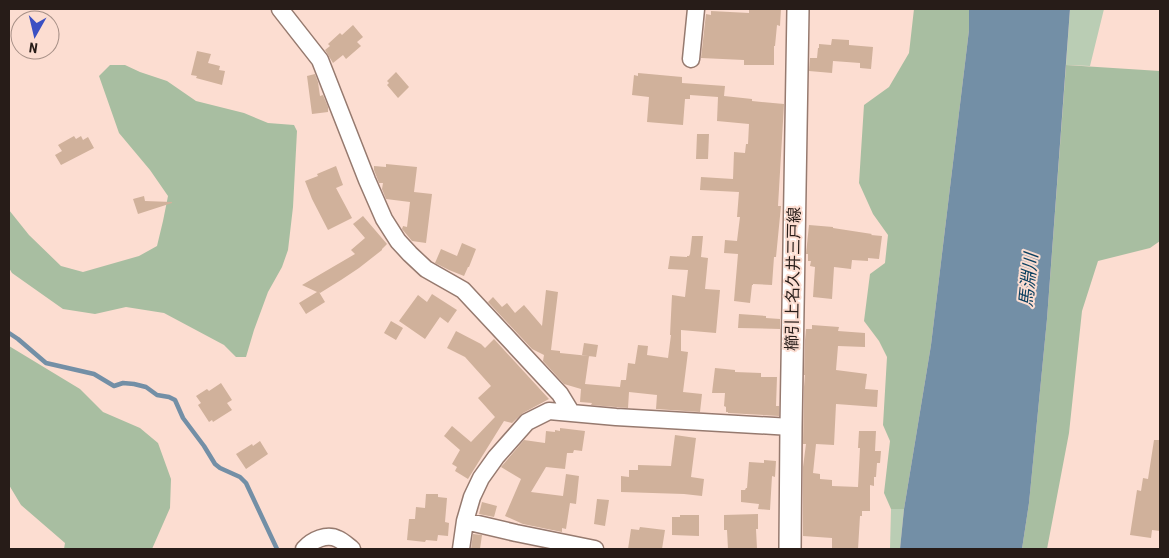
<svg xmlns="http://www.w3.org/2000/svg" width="1169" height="558" viewBox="0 0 1169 558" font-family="'Roboto Condensed','Noto Sans JP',sans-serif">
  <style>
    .green { fill: #bacdb4 }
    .forest { fill: #a8bea1 }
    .water { fill: #738fa6 }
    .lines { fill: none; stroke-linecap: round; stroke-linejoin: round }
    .stream { stroke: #738fa6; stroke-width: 4.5 }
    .building { fill: #d0b19b }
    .minor-casing { stroke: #967a6f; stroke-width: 19 }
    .major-casing { stroke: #967a6f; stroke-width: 24 }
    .minor { stroke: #fff; stroke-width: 16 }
    .major { stroke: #fff; stroke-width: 21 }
    .labels { text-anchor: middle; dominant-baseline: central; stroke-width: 4; stroke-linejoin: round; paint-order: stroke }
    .street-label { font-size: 16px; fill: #271c18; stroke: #fcddd1 }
    .water-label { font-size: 18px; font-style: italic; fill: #0a3f5f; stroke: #fcddd1 }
  </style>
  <rect width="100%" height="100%" fill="#fcddd1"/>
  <path class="green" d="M1070,9h34l-14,57 -24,-1z
    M891,509h13l-4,40h-10z"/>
  <path class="forest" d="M914,9h55v21l-38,315 -27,164h-13l-7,-16 6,-52 -7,-16 4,-68 -8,-16 -15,-20 6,-47 15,-11 3,-28 -15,-21 -14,-31 5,-78 25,-18 20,-34z
    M110,65h15l15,7 27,9 29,20 48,12 24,10 26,2 3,6 -4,76 -5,43 -6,17 -14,25 -14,38 -8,27h-10l-12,-12 -60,-32 -38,-6 -31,7 -32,-5 -51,-36 -3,-5v-58l20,25 32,31 22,6 56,-16 18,-10 6,-25 5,-25 -18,-26 -31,-37 -20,-57z
    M1066,65l94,6v170l-10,7 -52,13 -16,50 -13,122 -22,116h-25l7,-46 18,-184z
    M9,346l71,43 23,23 37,16 18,15 13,36 -1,29 -18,41h-88l1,-6 -44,-38 -12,-20z"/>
  <path class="water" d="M969,9h101l-23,310 -18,184 -7,46h-122l4,-40 27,-164 38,-315z"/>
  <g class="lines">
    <path class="stream" d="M9,333l9,6 28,24 48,11 20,12 9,-3 11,1 12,3 11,8 12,2 6,3 8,18 21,28 11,18 5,4 20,9 6,6 31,66"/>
  </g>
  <path class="building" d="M749,9h32l-1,17 -3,-1 -2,21h-1v19h-30v-5l-43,-2 5,-44 5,1v-4l38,2z
    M353,25l10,12 -6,5 4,4 -15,13 -3,-4 -10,8 -8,-13 5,-4 -2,-2 12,-11 2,2z
    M832,39l17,1v5l24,2 -2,22 -11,-1v-5l-27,-2 -1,12 -23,-2 1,-13h7l1,-10h1v-4l12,1z
    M197,51l14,3 -3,9 12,3 -1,4 6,1 -3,14 -26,-7 1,-2 -6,-1z
    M396,72l13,15 -11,11 -11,-13 2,-2 -2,-2z
    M638,73l44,4v6l43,3 -1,10 28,3v2l32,3 -6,102h3l-5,51h-2l-2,28 -19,-1v1h-1l-2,18 -16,-2 4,-47 -14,-1 1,-13 12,1 3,-24h-3l2,-25 -39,-2 1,-13 32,2 1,-27 11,1 1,-9h2l1,-20 -32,-3 1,-24 -28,-2v4h-5l-2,26 -36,-3 2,-25 -17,-2 2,-20 4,1z
    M315,74l3,8 2,14 3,-1 5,12v5l-16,2 -5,-38z
    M697,134h12l-1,25h-12z
    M74,136l2,3 5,-3 2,4 5,-3 6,11 -33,17 -6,-10 7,-4 -4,-6z
    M386,164l31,3 -3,25 18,2 -6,49 -14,-2 -10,-12 1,-3 4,1 3,-25 -24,-3 -4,-10 1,-6h-4l-5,-13v-4l12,1z
    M336,166l7,19 -7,3 16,30 -24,12 -16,-31 -7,-18 13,-5 -1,-2z
    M144,196l1,5 27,1v1l-34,11 -5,-15z
    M363,216l24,28 -5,5v1l-23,18 -18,12 -21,13 -1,-1 6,10 -19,12 -7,-11 18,-11 -15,-7 53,-31 -4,-4 14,-12 -12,-14z
    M809,225l24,2v1l39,6 -1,1 11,1 -3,23 -11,-1v3l-16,-1 -1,9 -17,-2 -2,32 -19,-2 2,-30 -5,-1 1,-5h-3v-7h-2z
    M692,236h11l-2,21 7,1 -3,31 15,1 -4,43 -35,-3v21l7,1 -5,40 19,2 -2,18 -44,-3 1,-14 -28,-3 -1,16 -37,-3 1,-2 -12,-1 1,-13 -17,-5 -21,-23 1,-6 -12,-6 -44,-47 5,-5 9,10 5,-4 8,10 9,-8 18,21 4,-36 12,2 -7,58 9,1v2l29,3 -4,28 35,3 1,-7h5l2,-17 7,1 3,-19 10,1 -1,9 21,3 3,-23h-1l2,-40 13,2 3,-27 -20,-1 2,-13 17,1v-1h2l1,-2z
    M462,243l14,6 -7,18h-1l-4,9 -15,-6 -14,-7 6,-14 16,7z
    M432,294l25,16 -9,13 -8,-6 -15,22 -26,-18 19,-26 9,7z
    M739,314l27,2v2l14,1v10l-42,-1z
    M391,321l12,7 -7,12 -12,-7z
    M812,325l27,2 -1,4 27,2v14l-27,-1 -2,24 31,4 -2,15 13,1 -1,17 -41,-3 -2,41 -18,-1 -3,29 7,1v5l12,1v6l26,1 2,-39h-2l1,-17h17l-1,20h6l-1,12h-3l-1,14h-2v9l-4,-1v26h-8v5h-2l-2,33h-26v-11l-29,-2v-69l3,-23h-3l1,-57 1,-12h-1l1,-35 1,-11h6z
    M456,331l25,13 4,4 9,-9 55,60 -26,14 -11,10 -8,-2 -36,58 -13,-8 2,-4 -5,-3 8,-14 -16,-14 8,-10 19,16 24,-25 -17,-19 13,-12 -26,-29 -18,-9z
    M584,343l14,2 -2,12 -14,-2z
    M715,368l20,2v2l26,1v4h16l-1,29h3v10l-51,-3v-1h-2v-5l-2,-1 1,-13h-13z
    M221,383l11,17 -5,3 5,7 -19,12 -1,-2 -3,2 -11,-17 3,-2 -5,-7 11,-7 2,2z
    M560,428l25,3 -3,20 -8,-1 -1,3h-6l-2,16 -19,-2 -15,25 32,4 3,-22 13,2 -3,28 -6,-1 -4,26 -4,-1v4l-39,-8 -18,-8 16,-37 -20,-12 23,-27 21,3 1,-12 9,1v-2l5,1z
    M675,435l21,3 -5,39 13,2 -2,17 -18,-2 -63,-2v-16l8,1v-7h9v-5l33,1z
    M1154,440h6v91l-8,-1 -1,8 -21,-3 7,-45 4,1 2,-13 5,1z
    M260,441l8,13 -22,15 -10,-15 16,-10 1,2z
    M764,460l12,1 -1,16 -3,-1 -2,34 -12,-1 1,-5 -18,-2v-12h4l1,-2h1l2,-26 15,1z
    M426,494h12v3l9,1 -2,24 4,1 -1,13 -10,-1 -1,6 -11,-1 -1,2 -18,-2 2,-21h6l1,-12 9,1z
    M597,499l12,1 -4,26 -11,-2z
    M482,502l15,4 -3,11 -15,-3z
    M758,514v15h-2l1,20h-29l-1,-19h-3v-15z
    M680,515h19v21l-27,-1v-18h8z
    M640,527l25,3 -3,19h-34l3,-20 8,1z
    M473,534l9,1 -2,14h-9z"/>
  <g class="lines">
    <g class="minor-casing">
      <path id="minor" d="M280,9l40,51 47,120 17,39 14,22 12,13 16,15 37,21 97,104 11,18
        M691,59l5,-50
        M465,521l51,12 79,16
        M304,549c8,-9 23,-16 34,-10 5,2 10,7 14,10
        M461,549l4,-28 7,-24 9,-19 15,-21 31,-35 22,-11 67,6 175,10"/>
    </g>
    <g class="major-casing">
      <path id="major" d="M790,549l1,-122 7,-418"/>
    </g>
    <use href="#minor" class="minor"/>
    <use href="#major" class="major"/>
  </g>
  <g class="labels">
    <g class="street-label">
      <text transform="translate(793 279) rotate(-89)">櫛引上名久井三戸線</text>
    </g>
    <g class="water-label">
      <text transform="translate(1028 280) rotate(-84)">馬淵川</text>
    </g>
  </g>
  <rect width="1169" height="558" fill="none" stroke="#271c18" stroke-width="20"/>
  <g transform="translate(35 35) rotate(188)"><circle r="24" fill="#fcddd1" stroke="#a79087"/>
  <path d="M0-4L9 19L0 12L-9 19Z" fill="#3b50c3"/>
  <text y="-8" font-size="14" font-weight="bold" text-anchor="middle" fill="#271c18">N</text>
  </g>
</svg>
